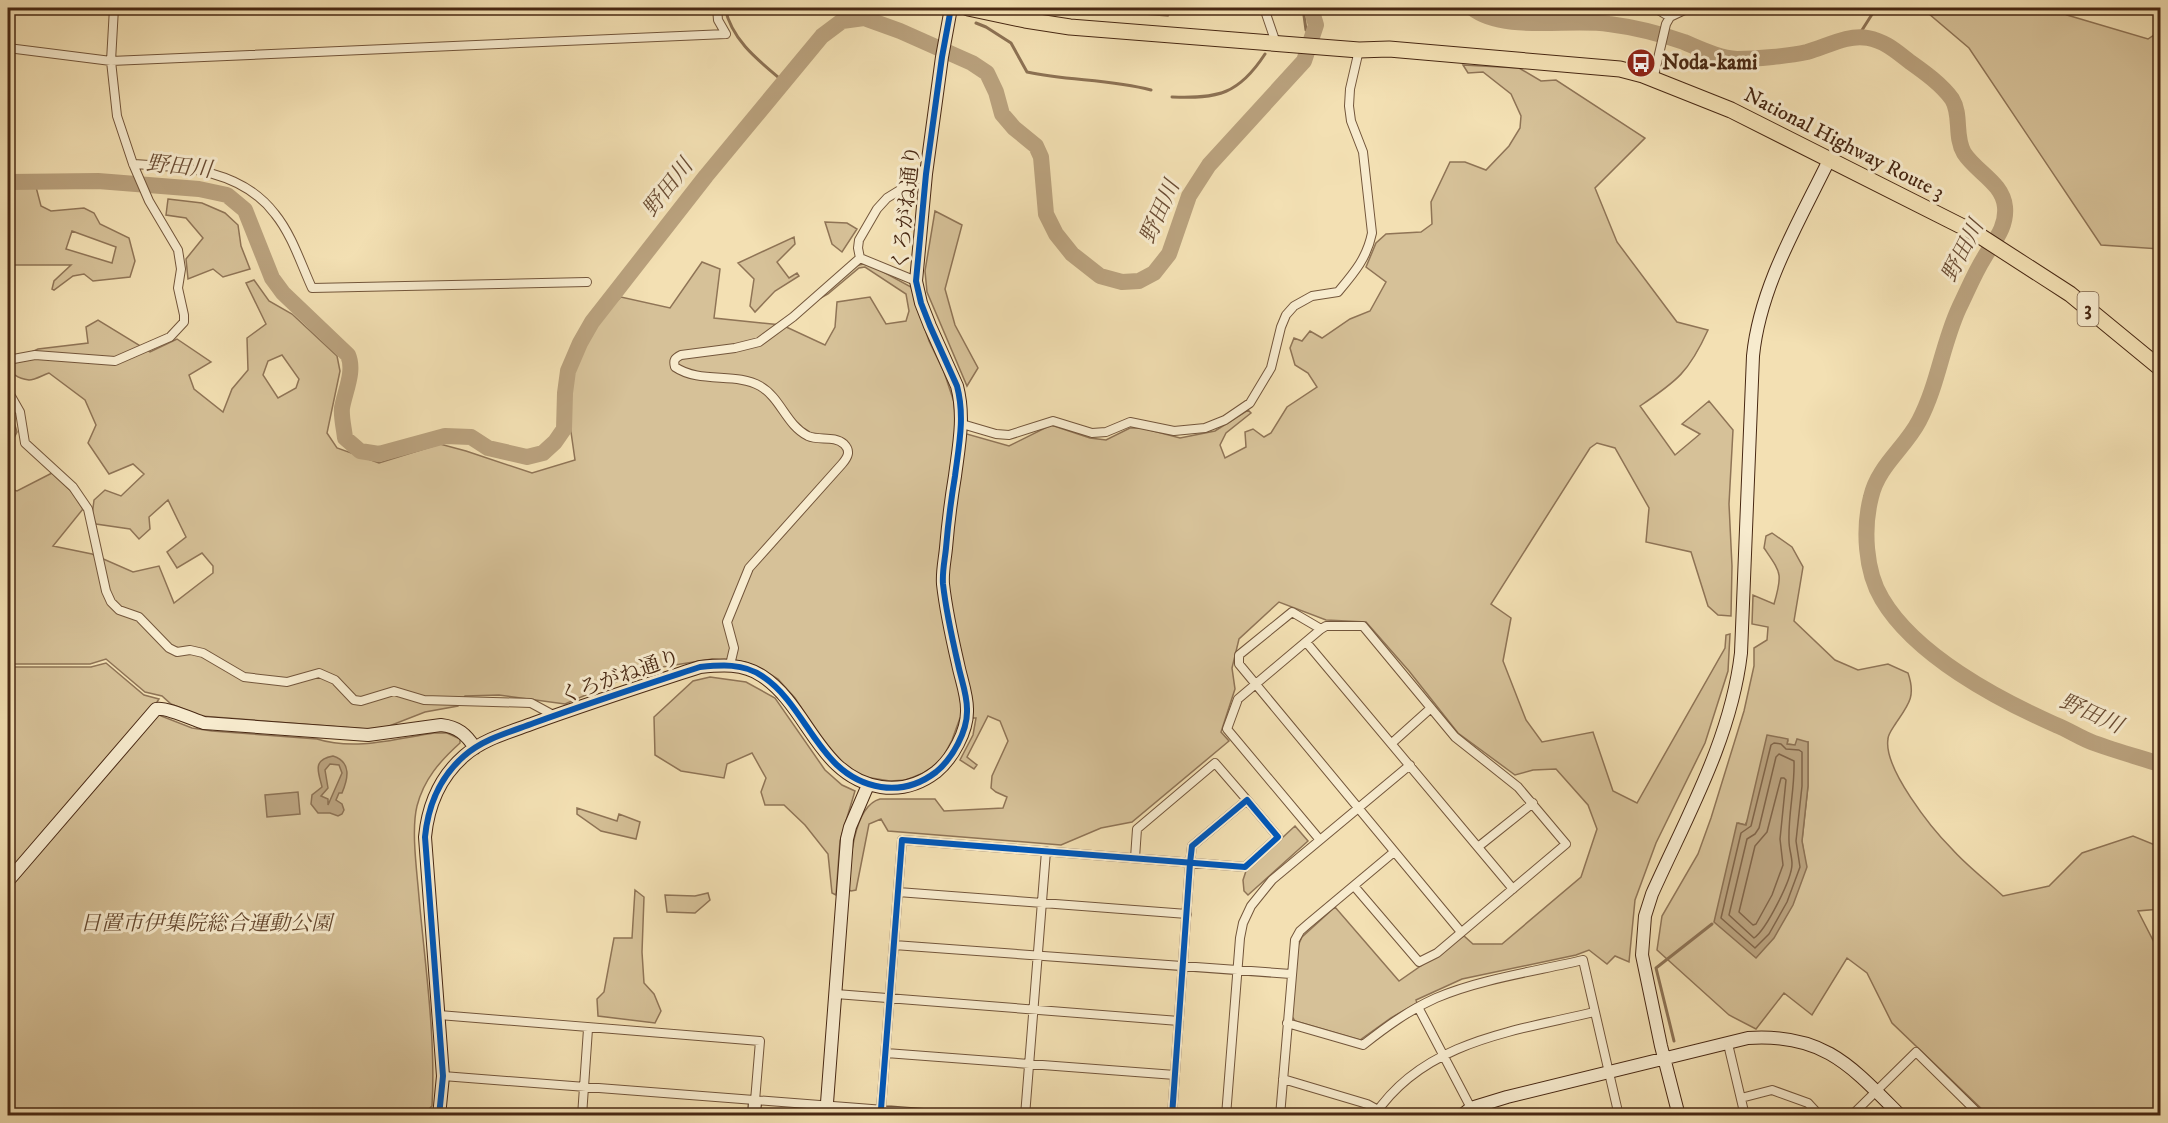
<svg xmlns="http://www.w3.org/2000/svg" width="2168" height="1123" viewBox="0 0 2168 1123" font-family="'IM FELL DW Pica','Noto Serif JP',serif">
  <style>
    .green { fill: #d6c198; stroke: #8f7456; stroke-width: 1.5; fill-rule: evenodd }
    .water { fill: #b9a17d; stroke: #8c7153; stroke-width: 1.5; fill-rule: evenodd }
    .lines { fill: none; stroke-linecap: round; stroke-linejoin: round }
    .shore { stroke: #806448; stroke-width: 1.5 }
    .stream { stroke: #8c7153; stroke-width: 3 }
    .river { stroke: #b9a17d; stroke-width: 16 }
    .street-casing { stroke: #73563b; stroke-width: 10 }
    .secondary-casing { stroke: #482813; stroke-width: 14 }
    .highway-casing { stroke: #482813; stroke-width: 17 }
    .street { stroke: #f7ebce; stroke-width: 8 }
    .secondary { stroke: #f7ebce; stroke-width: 12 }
    .highway { stroke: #f3e0b3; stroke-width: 15 }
    .cycleway-casing { stroke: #f7ebce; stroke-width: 10 }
    .cycleway { stroke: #0057b8; stroke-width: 6 }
    .labels { text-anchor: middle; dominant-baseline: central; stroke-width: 6; stroke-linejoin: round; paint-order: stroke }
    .shield { fill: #f7ebce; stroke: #7c624b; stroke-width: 1.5 }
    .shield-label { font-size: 20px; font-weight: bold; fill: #482813 }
    .poi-label { font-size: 21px; font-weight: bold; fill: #482813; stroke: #f7ebce; text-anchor: start }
    .street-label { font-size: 21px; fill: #482813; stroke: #f7ebce }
    .park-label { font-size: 21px; font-style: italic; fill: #64472e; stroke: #f7ebce }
    .water-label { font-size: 22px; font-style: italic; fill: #6a4c33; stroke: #f7ebce }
  </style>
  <rect width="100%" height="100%" fill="#f3e0b3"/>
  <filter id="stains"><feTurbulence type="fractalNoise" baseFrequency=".00333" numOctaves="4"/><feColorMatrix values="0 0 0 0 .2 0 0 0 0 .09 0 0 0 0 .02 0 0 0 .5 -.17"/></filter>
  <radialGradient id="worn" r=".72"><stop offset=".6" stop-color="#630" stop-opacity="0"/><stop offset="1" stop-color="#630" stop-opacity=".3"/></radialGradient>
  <path class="green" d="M1109,8h64l-5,8 -60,-5z
    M1922,8h131l14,7 81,24 12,-8v218l-59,-4 -132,-197z
    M1463,65l56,3 22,13 15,-1 89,58 -50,50 22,54 60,80 31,8c-19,42 -31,51 -68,76l35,49 25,-21 -18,-10 27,-23 24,29 -4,74 3,62 -1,50 -13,-1 -10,-9 -17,-54 -45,-10 3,-34 -34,-60 -18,-5 -7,5 -99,156 20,14 -8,43 23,59 16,22 51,-10 20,59 24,12 88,-155 1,-13 4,-1 -2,37 -23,72 -49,100 -21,57 -6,62 -14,-6 -8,8 -18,-14 -13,5 -114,24 -46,21 1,3 -26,15 -31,22 -65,-19 -4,-6 6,-67 5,-11 33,-30 64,74 65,-45 9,8h29l79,-67 16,-48 -9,-24 -32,-36 -23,1 -18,5 -57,-42 -49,-62 -43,-49 -40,-2 -47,-18 -40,37 -7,29 3,21 -14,43 8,9 -97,81 -31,6 -40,17 -173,-14 -7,-12 -12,5 -13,66 -5,1 -2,-1c0,-24 4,-84 31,-91h55l9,12 59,-3 4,-11 -11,-5 -5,-4 1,-12 16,-35 -8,-20 -12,-5 -21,41 10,8 -3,4 -14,-9 13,-25 3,-17h-16l-8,22 -10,19 -16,13 -20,8 -16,1 -25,-4 -21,-12 -22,-25 -27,-42 -17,-19 -18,-11 -15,-6 -33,-3 -68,11 -79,34 -66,-9 -34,1 -7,10 -33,6 -46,18 -178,-14 -30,-12 -9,-8 -17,-4 -39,-33 -16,5h-82v-176l9,3 35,-18 21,20 10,16 -30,37 39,8 41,18 26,-6 15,37 39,-30v-7l-11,-13 -25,15 -10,-16 19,-15 -18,-37 -19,17 1,12 -11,10 -9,-10 -34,-5 -4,-8 2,-16 11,-10 16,6 23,-22 -11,-10 -24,10 -21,-31 8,-18 -11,-25 -36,-27c-6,2 -14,7 -20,7 -10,-1 -21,-7 -21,-17l30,-14 50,-6 -2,-16 12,-7 52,32 27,-13 34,23 -22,13 5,14 29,23 9,-23 16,-19 -1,-32 19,-14 -20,-41 8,-3 15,21 23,13 45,42 3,15 -13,62 10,15 42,15 61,-19 26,7 66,22 43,-13 -8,-56v-42l27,-40 27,-25 49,11 32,-46 18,7 -6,49 68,7 43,20 10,-18 2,-25 33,-5 16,27 20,-3 3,-10 -3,-17 -41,-27 -6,1 -31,26 -11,6 38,-34 12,-3 44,24 18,54 15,31 10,30 2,29 53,15 42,-21 39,13 16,2 24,-12h12l38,10 35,-7 33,-21 3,3 -25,20 -6,12 5,13 21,-11 -1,-15 8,-3 11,8 7,-4 16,-26 30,-20 -9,-14 -13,-8 -5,-17 4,-10 8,3 8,-10 12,7 28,-19 20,-8 16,-29 -20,-15 10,-24 10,-9 35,-2 11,-8 -1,-22 19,-40h15l21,8 23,-24 11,-18 1,-12 -10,-22 -28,-22 -15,1zM282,355l17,24 -3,9 -18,10 -15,-23 5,-14z
    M8,187h28l5,19 10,5 33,-3 10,5 6,11 29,14 6,23 -5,16 -37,4 -9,-7 -11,2 -19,14 -2,-1 2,-8 17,-16h-63zM72,231l44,16 -4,16 -46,-14z
    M168,199l34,4 23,10 13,12 3,21 9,23 -27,8 -10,-8 -25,10 -2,-20 17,-21 -17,-20 -20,-3z
    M935,211l27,14 -17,64 10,36 23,43 -11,18 -40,-94 -2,-21z
    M825,222l22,1 10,6 -15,23 -10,-8z
    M794,237l1,7 -18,18 12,16 8,-5 2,3 -24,15 -20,21 -5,-6 4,-27 -16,-16z
    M8,403l9,29 -9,18z
    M1772,533l20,14 11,20 -9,54 41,39 23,10 30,-6 20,9c8,23 1,31 -12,50 -3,5 -8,11 -8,16 -5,29 44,90 64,110 15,17 34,31 51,47l46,-10 33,-33 51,-17 27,11v62l-22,2 22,43v161h-172l-96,-92 -25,-50 -20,-15 -35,57 -28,-22 -28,36 -27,-14 -72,-65 5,-34 36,-62 13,-36 33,-107 10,-45v-18l13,-8 1,-13 -16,-3 1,-29 21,9c9,-31 7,-31 -10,-56l2,-12zM1788,740l-1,4 8,1 13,-3v44l-6,55 4,26 -68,-44 7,2z
    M106,663l38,32 15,4 -2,3 4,14 31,12 20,3 105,8c38,12 78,0 117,-6h13l13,6v4c-20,18 -36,36 -43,63 -6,24 0,66 2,91 6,69 17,140 13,209l-5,5 -26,5 -393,-1v-448h83z
    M710,677l36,5 29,16 50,72 17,15 13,6 -15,50 -4,54 -4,-2 -4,-39 -23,-29 -21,-20h-19l-4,-13 5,-14 -14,-25 -25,11 -3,14 -43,-7 -26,-16 -1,-38 39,-36z
    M577,808l40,13 2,-7 21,8 -4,17 -35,-8 -24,-17z
    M1295,826l13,15 -60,54 -4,-4 -1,-11 3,-9z
    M635,890l9,7 -2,55 2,31 10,11 7,17 -6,12 -57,-7 -1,-17 7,-7 10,-54h18z
    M708,893l2,7 -15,13 -28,-1 -2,-17 30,1z"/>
  <path class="water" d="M1767,735l21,4 -1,5 8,1 2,-6 11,3v44l-6,55 5,26 -14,38 -19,33 -18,20 -42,-36 23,-99 9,2z
    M333,756c19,6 15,23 9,37h-3l-3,7 6,4 2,6 -2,4 -4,2 -8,-3h-12l-7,-9 1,-9 10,-8c-3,-14 -11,-27 11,-31zM330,764l9,1 3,8 -14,32v-6l-7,-3 7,-8 -3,-18z
    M298,792l2,22 -33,3 -2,-22z"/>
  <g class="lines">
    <path class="shore" d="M1774,743l7,1 5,5 13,1 3,2v34l-6,55 4,26 -13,35 -18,32 -14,14 -34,-30 20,-85 10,-7 20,-81z
      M1779,754l15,7c1,27 -6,53 -5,80 0,8 3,15 3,23 0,15 -26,66 -38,74l-25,-23 18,-76 8,-5 4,-6 17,-71z
      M1781,778h3l2,2 -6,59 3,26 -11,30 -16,29 -3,1 -14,-13 16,-66 12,-14z"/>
    <path class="stream" d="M725,8c7,33 34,53 59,74
      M921,8l12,5
      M1303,8l3,22
      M976,23l10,4 25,16 16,29c41,9 83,7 124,18
      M1857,38l19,-30
      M1172,97c46,2 67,-3 93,-43
      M1674,1041l-18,-73 56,-44"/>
    <path class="river" d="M1472,8c32,25 97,10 137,16 24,3 52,10 75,18 17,7 35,16 53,17 19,0 52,-3 70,-7 19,-5 40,-18 61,-14 17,3 29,14 42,24 14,10 31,22 42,37 10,16 2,37 12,54 12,19 39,30 41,54 2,21 -12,35 -21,51 -10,16 -17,34 -25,50 -17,37 -21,77 -40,113 -14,27 -41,45 -48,76 -8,31 -6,74 11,102 33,56 115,100 174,126 13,5 24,13 38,18 22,8 44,14 66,21
      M8,182l90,-1 101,8 28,6 18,15 27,68 11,15 65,62c7,16 -3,36 -6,53 -1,9 2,20 3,30l15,13 19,3 66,-18 26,1 17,11 39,9 16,-4 12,-11 9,-13 1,-36 3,-22 12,-28 12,-21 114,-146 116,-140 20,-15 22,-3 36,13 72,32 15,10 9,19 6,22 12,14 22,18 5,11 5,57 10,20 16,20 28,22 22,6 17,-1 15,-8 15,-19 20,-58 20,-31 95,-104 12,-36 -5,-17"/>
    <g class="street-casing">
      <path id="street" d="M717,8l1,12 8,14
        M1264,8l12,35
        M1655,8l15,9
        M8,48l103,13 615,-27
        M1653,80l13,-56 4,-7 19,-9
        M133,164c51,3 108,5 142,50 17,21 26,50 37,74l275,-6
        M860,258l-2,-10 1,-8 18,-31 10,-11 39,-24
        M860,258l56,23
        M8,360l27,-5 80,6 55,-24 14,-15v-7l-6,-27 3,-19 -3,-19 -29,-49 -16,-37 -16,-48 -6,-55 3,-53
        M8,391l12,21 5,31 48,44 15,22 18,82 5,11 8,8 20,7 30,31 8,4 13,-2 13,3 41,24 43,5 32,-9 16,7 19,20 7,1 33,-10 30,9 107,3 24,13
        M962,424l34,10 13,1 44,-14 39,12 14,-1 24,-10 44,9 31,-3 20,-8 25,-17 21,-35 10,-41 5,-12 8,-9 18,-10 26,-4c16,-19 29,-34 34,-59l-9,-81 -12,-31 -2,-15 1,-17 9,-39
        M1321,629l-29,-17 -53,43v9l222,268
        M1306,642l207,247
        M730,665l4,-17 -7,-26 22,-54 93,-104c6,-7 9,-13 2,-20 -10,-9 -25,-3 -36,-8 -22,-11 -27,-38 -48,-50 -24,-14 -60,-2 -85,-19 -2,-7 0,-9 6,-12l54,-7 24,-6 34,-25 67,-59
        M1392,743l39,-35
        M1320,840l-93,-111 11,-30 83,-70 5,-3h37l92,111 63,50 48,57 -129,109 -18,9 -65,-76
        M1478,847l55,-44
        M1135,858l2,-29 78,-66 32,37
        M898,892l289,22
        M894,945l397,29
        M836,994l343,27
        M1418,1007l53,101
        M439,1015l321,26 -5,60
        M1287,1023l76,22c23,-18 46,-35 73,-47 44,-19 101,-27 147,-38l36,156
        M1728,1044l17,72
        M886,1053l289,22
        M443,1076l519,40
        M1283,1079l84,25 11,6
        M1741,1098l31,-8 36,13 12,13
        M881,1109l21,-269c114,9 229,18 343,27l33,-30 -31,-37 -55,46 -2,17 -18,253
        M582,1116l6,-87
        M1025,1116l21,-265
        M1226,1116l14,-178 3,-15 8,-17 21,-26 138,-115
        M1280,1116l15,-176 5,-9 8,-7 86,-72
        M1374,1116c49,-75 141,-85 220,-104
        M1851,1116l65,-64 65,64"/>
    </g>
    <g class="secondary-casing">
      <path id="secondary" d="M8,881l148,-172c10,-2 36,10 48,14l164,12 73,-10c17,2 25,9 34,23
        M439,1116l4,-40 -18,-239c3,-31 15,-60 39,-81 19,-17 46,-24 70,-33 55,-20 111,-38 166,-56 21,-2 43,-4 62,9 47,31 56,101 119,111 20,3 38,-2 55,-15 16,-13 32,-41 31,-63 0,-15 -6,-30 -9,-45 -6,-26 -12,-53 -15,-80 -1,-12 2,-25 3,-36 2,-24 5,-48 9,-72 4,-31 10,-60 2,-90l-27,-60 -9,-23 -5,-22 10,-107 16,-117 9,-49
        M754,1116l1,-15
        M826,1116l21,-277 3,-12 18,-42
        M1461,1116l10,-8 36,-11 241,-59c76,-5 103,28 153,78
        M1679,1116l-18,-70 -19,-91 3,-39 7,-22c35,-78 79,-155 89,-241l12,-297c7,-70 46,-134 76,-196"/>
    </g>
    <g class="highway-casing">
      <path id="highway" d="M968,8l57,12 45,7 289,23 30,-1 231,20 23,6 88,35 246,124 93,60 90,74"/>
    </g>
    <use href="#street" class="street"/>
    <use href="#secondary" class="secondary"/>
    <use href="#highway" class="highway"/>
    <g class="cycleway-casing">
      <path id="cycleway" d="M881,1109l21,-269c114,9 229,18 343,27l33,-30 -31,-37 -55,46 -2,17 -18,253
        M439,1116l4,-40 -18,-239c3,-31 15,-60 39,-81 19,-17 46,-24 70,-33 55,-20 111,-38 166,-56 21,-2 43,-4 62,9 47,31 56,101 119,111 20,3 38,-2 55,-15 16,-13 32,-41 31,-63 0,-15 -6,-30 -9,-45 -6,-26 -12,-53 -15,-80 -1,-12 2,-25 3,-36 2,-24 5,-48 9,-72 4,-31 10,-60 2,-90l-27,-60 -9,-23 -5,-22 10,-107 16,-117 9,-49"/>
    </g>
    <use href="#cycleway" class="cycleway"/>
  </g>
  <defs>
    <g id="bus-disc" transform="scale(1.5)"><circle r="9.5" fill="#8f2418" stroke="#f7ebce"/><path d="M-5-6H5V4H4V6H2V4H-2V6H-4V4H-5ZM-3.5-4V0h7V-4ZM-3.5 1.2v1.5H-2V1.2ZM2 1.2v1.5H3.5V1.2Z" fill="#fff"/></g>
  </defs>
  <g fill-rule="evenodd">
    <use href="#bus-disc" x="1641" y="63"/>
  </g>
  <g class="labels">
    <rect class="shield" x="2077.5" y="292" width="21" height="34" rx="4.5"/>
    <g class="shield-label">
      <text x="2088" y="309">3</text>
    </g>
    <g class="poi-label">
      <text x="1662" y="63">Noda-kami</text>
    </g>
    <g class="street-label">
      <text transform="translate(1844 144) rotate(27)">National Highway Route 3</text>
      <text transform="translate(907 208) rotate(-84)">くろがね通り</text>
      <text transform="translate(620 677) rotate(-19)">くろがね通り</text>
    </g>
    <g class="park-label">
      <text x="206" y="924">日置市伊集院総合運動公園</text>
    </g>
    <g class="water-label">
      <text transform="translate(179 167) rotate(6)">野田川</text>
      <text transform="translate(668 188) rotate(-52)">野田川</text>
      <text transform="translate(1160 212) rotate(-66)">野田川</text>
      <text transform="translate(1963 251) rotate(-63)">野田川</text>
      <text transform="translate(2091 714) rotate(24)">野田川</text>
    </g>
  </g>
  <rect width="2168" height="1123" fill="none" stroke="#f3e0b3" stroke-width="30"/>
  <rect x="9" y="9" width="2150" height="1105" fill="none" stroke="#482813" stroke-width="3"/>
  <rect x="15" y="15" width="2138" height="1093" fill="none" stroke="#482813" stroke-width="1.5"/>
  <rect width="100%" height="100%" filter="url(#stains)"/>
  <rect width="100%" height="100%" fill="url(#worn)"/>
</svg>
